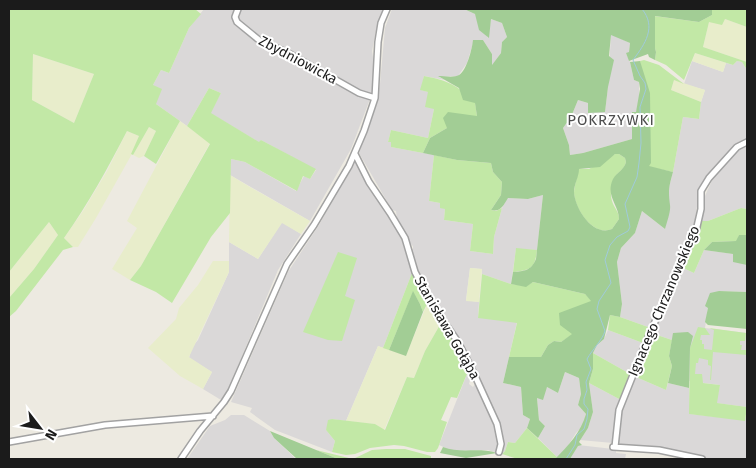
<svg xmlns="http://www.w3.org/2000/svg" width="756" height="468" viewBox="0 0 756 468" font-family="'Fira Sans',sans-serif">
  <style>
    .residential { fill: #dad8d8 }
    .farmland { fill: #e8edcb }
    .grass { fill: #c2e8a6; fill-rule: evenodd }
    .forest { fill: #a2cd95; fill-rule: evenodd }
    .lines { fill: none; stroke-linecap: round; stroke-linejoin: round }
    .stream { stroke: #a0cbdb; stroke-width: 1 }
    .minor-casing { stroke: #a2a2a2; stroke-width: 8 }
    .minor { stroke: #fff; stroke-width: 5 }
    .labels { text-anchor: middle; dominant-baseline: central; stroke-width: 4; stroke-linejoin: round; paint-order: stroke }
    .street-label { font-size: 14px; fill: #1b1b1b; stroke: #fff }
    .neighbourhood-label { font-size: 15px; letter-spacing: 1px; fill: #4e4e4e; stroke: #fff }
  </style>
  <rect width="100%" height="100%" fill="#edeae1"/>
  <path class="residential" d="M204,9h32l-4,10 3,6 19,15 49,24 34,21 33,14 -19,50 -41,72 -80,-46 1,-16 14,3 51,29 8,-15 6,3 6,-9 -55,-30 -1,3 -50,-30 11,-20 -12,-5 -22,38 -31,-22 -3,-19 8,-15 8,3 20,-45z
    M240,9h143l-7,22 -4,20 1,6v34l-3,3 -19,-7 -64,-38 -30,-14 -18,-14 -2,-5z
    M392,9h72l11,5 13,24 3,-19 11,4 5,14 -5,5 -1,11 -9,13v-12l-9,-14h-9l-7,23 -9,13 -19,1 6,3 -21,-4 -3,14 7,2 6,17 -6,29 -37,-8 -3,12h4l-1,5 43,8 -5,46 11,2 5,6 -1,11 29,4 -3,27 23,3 1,-17 8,-29 5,-10 21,1 15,-4 -6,55 -21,-1 -5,35 -29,-10v-5l-12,-1 -4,32 13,2 -1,15 39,5 -14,61 18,4 2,28 7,4 -3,9 -12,15 -7,-1 -3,9 -3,3 1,-14 -7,-23 -27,-60 -24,-36 -31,-55 -3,-17h2v-3l-5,-4 -11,-23 -1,-8 -4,-1 -33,-57 18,-52 3,-17 5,-56z
    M611,34l19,9 -1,10h-3l4,9 4,18 5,2v16l-7,41 -49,14 -13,2 -1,-10 -6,-17 8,-11 7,-17 10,3 17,9 3,-25z
    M692,61l31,11 3,-9 7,2 4,-4 5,1 5,8v69l-10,5 -37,42 -5,34 -3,13 -44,94 -28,-10 2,-13 -5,-42 4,-14 14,-15 7,-22 23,18 3,-38 5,-19 10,-55 16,2 2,-17 4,-12 -21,-6z
    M747,144v65l-6,-1 -33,13h-7l4,-25 9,-20 25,-27z
    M355,159l13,26 32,50 12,38 -29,75 -5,-2 -32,75 -14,-2 -6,11 9,11 -3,11 -57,-22 -25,-18 2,-4 -21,-6 57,-130 31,-47z
    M282,222l19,12 -23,36 -48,115 -9,15 -18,-11 9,-17 -23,-14 3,-11 6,-7 31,-68v-30l29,17z
    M704,250l30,4 13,10 -1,10 1,1v17l-28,-1 -11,17 -3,20 42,5v74l-31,-4 4,-18 -31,-4 -15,-48 -2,7 -21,-7 30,-66 13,6z
    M608,330l35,13 -11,32 -39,-22 4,-8 7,-6z
    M469,369l2,7 -2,8 4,3 2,-3 18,36 6,22 -2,11 -9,-3 -36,1 -13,-6z
    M565,372l14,6 2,16 -3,11 8,9 -3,12 -7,7 -12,19 -7,5 -19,-19 7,-12 -6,-6 -2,-23 10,-10 11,6z
    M636,377l30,13 2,-7 21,5 1,26 55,6 2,-11v50h-35l-93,-14 -1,-4 3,-29z
    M589,383l32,17 -5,11 -3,32 -33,-3 8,-12 5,-16z
    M231,415h13l26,16 4,7 22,21h-109l23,-33 15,-6z
    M578,445l35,4 3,1v3l10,1 -1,5h-55z"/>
  <path class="farmland" d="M725,19l22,8v35l-44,-15 6,-25z
    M695,53l31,10 -3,9 -31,-11z
    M33,54l61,20 -20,49 -42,-23z
    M674,80l31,10 -4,12 -30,-12z
    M180,121l30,22 -69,123 -11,14 -18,-11 25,-41 -10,-7z
    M149,127l7,4 -12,25 -5,2 -6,-3z
    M127,131l12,5 -6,16 -37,66 -18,29h-5l-9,-9 19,-27 24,-40z
    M230,175l20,12 60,34 -9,13 -19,-11 -24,36 -29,-17z
    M49,222l9,13 -24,34 -25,29v-26z
    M213,261h16v11l-40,85 23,15 -9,17 -23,-13 -32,-28 28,-29 3,-11 19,-23z
    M470,268l12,1 -3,33 -13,-1z
    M428,302l13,21 -16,28 -11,27 -7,-1 -23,53 -9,-6 -29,-3 32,-75 28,9z"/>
  <path class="grass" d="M9,9h186l6,5 -12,14 -20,45 -8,-3 -8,15 9,4 -6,15 24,17 -24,43 -12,-8 12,-25 -7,-4 -16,28 -2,-1 8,-18 -12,-5c-19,37 -39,73 -63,107l9,9 -10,3 -47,61 -7,6v-19l25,-29 24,-34 -9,-13 -40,50zM33,54l61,20 -20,49 -42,-23z
    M712,9h35v18l-22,-8 -3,6 -13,-3 -6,25 44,15v8l-5,-8 -5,-1 -4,4 -38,-12 -11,27 -18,-15 -11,-5 1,-8 -1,-4 -1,-32 45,6 13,-7z
    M644,60l15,5 25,19 -10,-4 -3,10 30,12 -2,17 -16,-2 -10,55 -24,-5 -9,-106z
    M424,76c26,5 32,9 51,26l2,14 -30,12 -17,10 -7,15 -32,-6v-5h-3l3,-12 37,8 6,-29 -9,-2 3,-15 -8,-2z
    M209,88l12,5 -10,20 48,29 2,-2 55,29 -6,10 -7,-3 -6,15 -52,-29 -14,-3 -1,54 -19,24 -39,66 -16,-11 -26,-12 11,-14 69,-122 -23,-18z
    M615,154h4l6,4 1,4c-2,9 -11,11 -13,19 -2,6 -3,14 -1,20 2,7 7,10 7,18l-7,10c-19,8 -37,-20 -38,-36 0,-8 4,-16 4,-24h11z
    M434,155l23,5 34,3 2,9 9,10 -1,13 -10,15 5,1 6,-3 -8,29 -1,17 -23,-3 3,-27 -29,-4 1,-11 -5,-1v-5l-11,-2z
    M741,208l6,1v26h-8l-2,6 -25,1 -8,8 -10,23 -13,-6 11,-22 9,-24h7z
    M516,248l21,2c-2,19 -7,20 -24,22z
    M338,252l19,6 -12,38 10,4 -13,41 -14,-1 -25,-8z
    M412,273l16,29 -5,10 -3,-8 -7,-12 -24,58 -6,-2z
    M482,274l29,10 15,2 7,-4 52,12 7,7 -19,33 -12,8 -7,-1 -6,4 -7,12h-32l8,-34 -39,-5z
    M610,315l10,2 28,10 -5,16 -35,-13z
    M441,323l21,31 7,15 -12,29 -6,-1 -10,23 6,2 -9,26 -3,4h-8l-23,-6 -10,-1 -24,3 -15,6 -9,1 -14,-3 3,-11 -9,-11 2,-10 4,-1 43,5 10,6 22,-53 7,1 11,-27z
    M698,327l7,1 5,7h-9l-1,5h2v4h2v5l8,1 2,-20 -5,-2 37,5 -1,8h-5v4h2l-1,5h6v5l-34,-3 -2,28h-1l1,-14 -3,-1v-5l-9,-2 -1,5h-2l-1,11h7l1,9 17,2 -3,18 30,4 -2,14 -56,-7 1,-66z
    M651,333l21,7 -3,16 3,10 -6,24 -30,-13z
    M593,353l39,22 -11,25 -32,-17 4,-14z
    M527,428l30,29 -2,2h-37l-16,-5 3,-3 3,-9 7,1z
    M386,449h19l26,7v3h-93l-22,-9 37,9 19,-9z"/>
  <path class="forest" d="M464,9h248v6l-13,7 -44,-6v32l1,4 -1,8 -6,-3 -1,-3 -19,7 -3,-8 3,-1 1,-9 -19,-8 -2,21 5,4 -6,27 -3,25 -17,1v-10l-10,-3 -7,17 -8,11 6,17 1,10 13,-2 49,-14v-27h4l4,-23 -1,-7 -5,-2 -4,-18 10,-1 10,32 1,70 -2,3 24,6c-4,15 -5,17 -3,33 1,6 -3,17 -5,24l-23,-18 -7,22 -14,15 -4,14 5,42 -2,13 -10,-2 -6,24 -7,6 -4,8v16l-4,14 4,29 -5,16 -9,14 3,3 -4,1 -8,13h-15c13,-13 26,-27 31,-45l-8,-9 3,-11 -2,-16 -14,-6 -7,21 -11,-6 -4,13 -6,-2 2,22 6,6 -7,12 -11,-10 3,-9 -7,-4 -2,-28 -18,-4 6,-26h32l7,-12 6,-4 7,1 11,-8 -12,-9 -1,-12 32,-12 -6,-7 -52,-12 -7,5 -15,-3 2,-12c11,-1 18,-1 23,-13l7,-64 -15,4 -20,-1c-5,8 -7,14 -17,12l10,-15 1,-13 -9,-10 -2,-9 -34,-3 -34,-7 7,-15 17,-10 -4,-10 5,-6 29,4 -2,-13 -12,-3 -4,-12 -21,-12c6,0 16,2 21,-1 8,-5 13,-26 14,-35h10l9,14v11l9,-12 1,-11 5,-5 -5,-14 -11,-4 -2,19 -10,-8 -4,-16zM615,154h4l6,4 1,4c-2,8 -9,10 -13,17 -8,17 6,26 6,40l-7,10c-19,8 -37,-20 -38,-37 0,-8 5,-15 5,-23l21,-2z
    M739,235h8v40h-1l1,-10 -14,-3v-8l-29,-4 8,-8 24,-1z
    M413,291l7,13 3,8 -17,44 -17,-6z
    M719,291l28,1v37l-39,-4 -3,-3 3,-14 -3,-2 5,-13z
    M688,332l5,4 -3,12 -1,40 -21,-5 4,-17 -3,-10 4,-23z
    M270,431l68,28h-41l-23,-21z
    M443,447c17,7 36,0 54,6l-31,5 -26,-5z"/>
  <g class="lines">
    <path class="stream" d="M566,459l9,-14 2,-10 7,-6 3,-10 1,-10 -4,-5v-5l3,-9 -1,-8 5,-13 -4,-10c5,-9 16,-20 18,-28l-8,-22 2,-8 12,-18 -6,-23 5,-15 7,-8 11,-6 2,-4 -5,-23 12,-27 2,-14 2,-20 -1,-36 6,-18 -1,-6 -5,-7 -7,-16c12,-16 24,-33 9,-51"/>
    <g class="minor-casing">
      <path id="minor" d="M238,9l-3,8 2,5 22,18 31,14 69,39 16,5
        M355,154l14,28 21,31 15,25 10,34 17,32 26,38 12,23 27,59 4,20 -2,8
        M9,442l96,-17 108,-9
        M613,447l46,3 43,9
        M615,447l4,-37 30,-75 47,-104 5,-22v-18l8,-13 28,-31 10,-5
        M181,459l19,-28 24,-29 7,-11 56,-127 27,-39 35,-59 15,-35 11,-33 3,-56 3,-19 6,-14"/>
    </g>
    <use href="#minor" class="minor"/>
  </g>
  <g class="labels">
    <g class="street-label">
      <text transform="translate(298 60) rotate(28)">Zbydniowicka</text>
      <text transform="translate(664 301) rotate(-67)">Ignacego Chrzanowskiego</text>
      <text transform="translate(447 328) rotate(60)">Stanisława Gołąba</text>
    </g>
    <g class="neighbourhood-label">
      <text x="611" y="120">POKRZYWKI</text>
    </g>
  </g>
  <rect width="756" height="468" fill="none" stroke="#1b1b1b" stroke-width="20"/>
  <g transform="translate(40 428) rotate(121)" stroke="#ffffff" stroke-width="4" paint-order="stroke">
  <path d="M0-4L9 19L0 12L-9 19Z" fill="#1b1b1b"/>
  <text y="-8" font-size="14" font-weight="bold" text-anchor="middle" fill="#1b1b1b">N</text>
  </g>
</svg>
